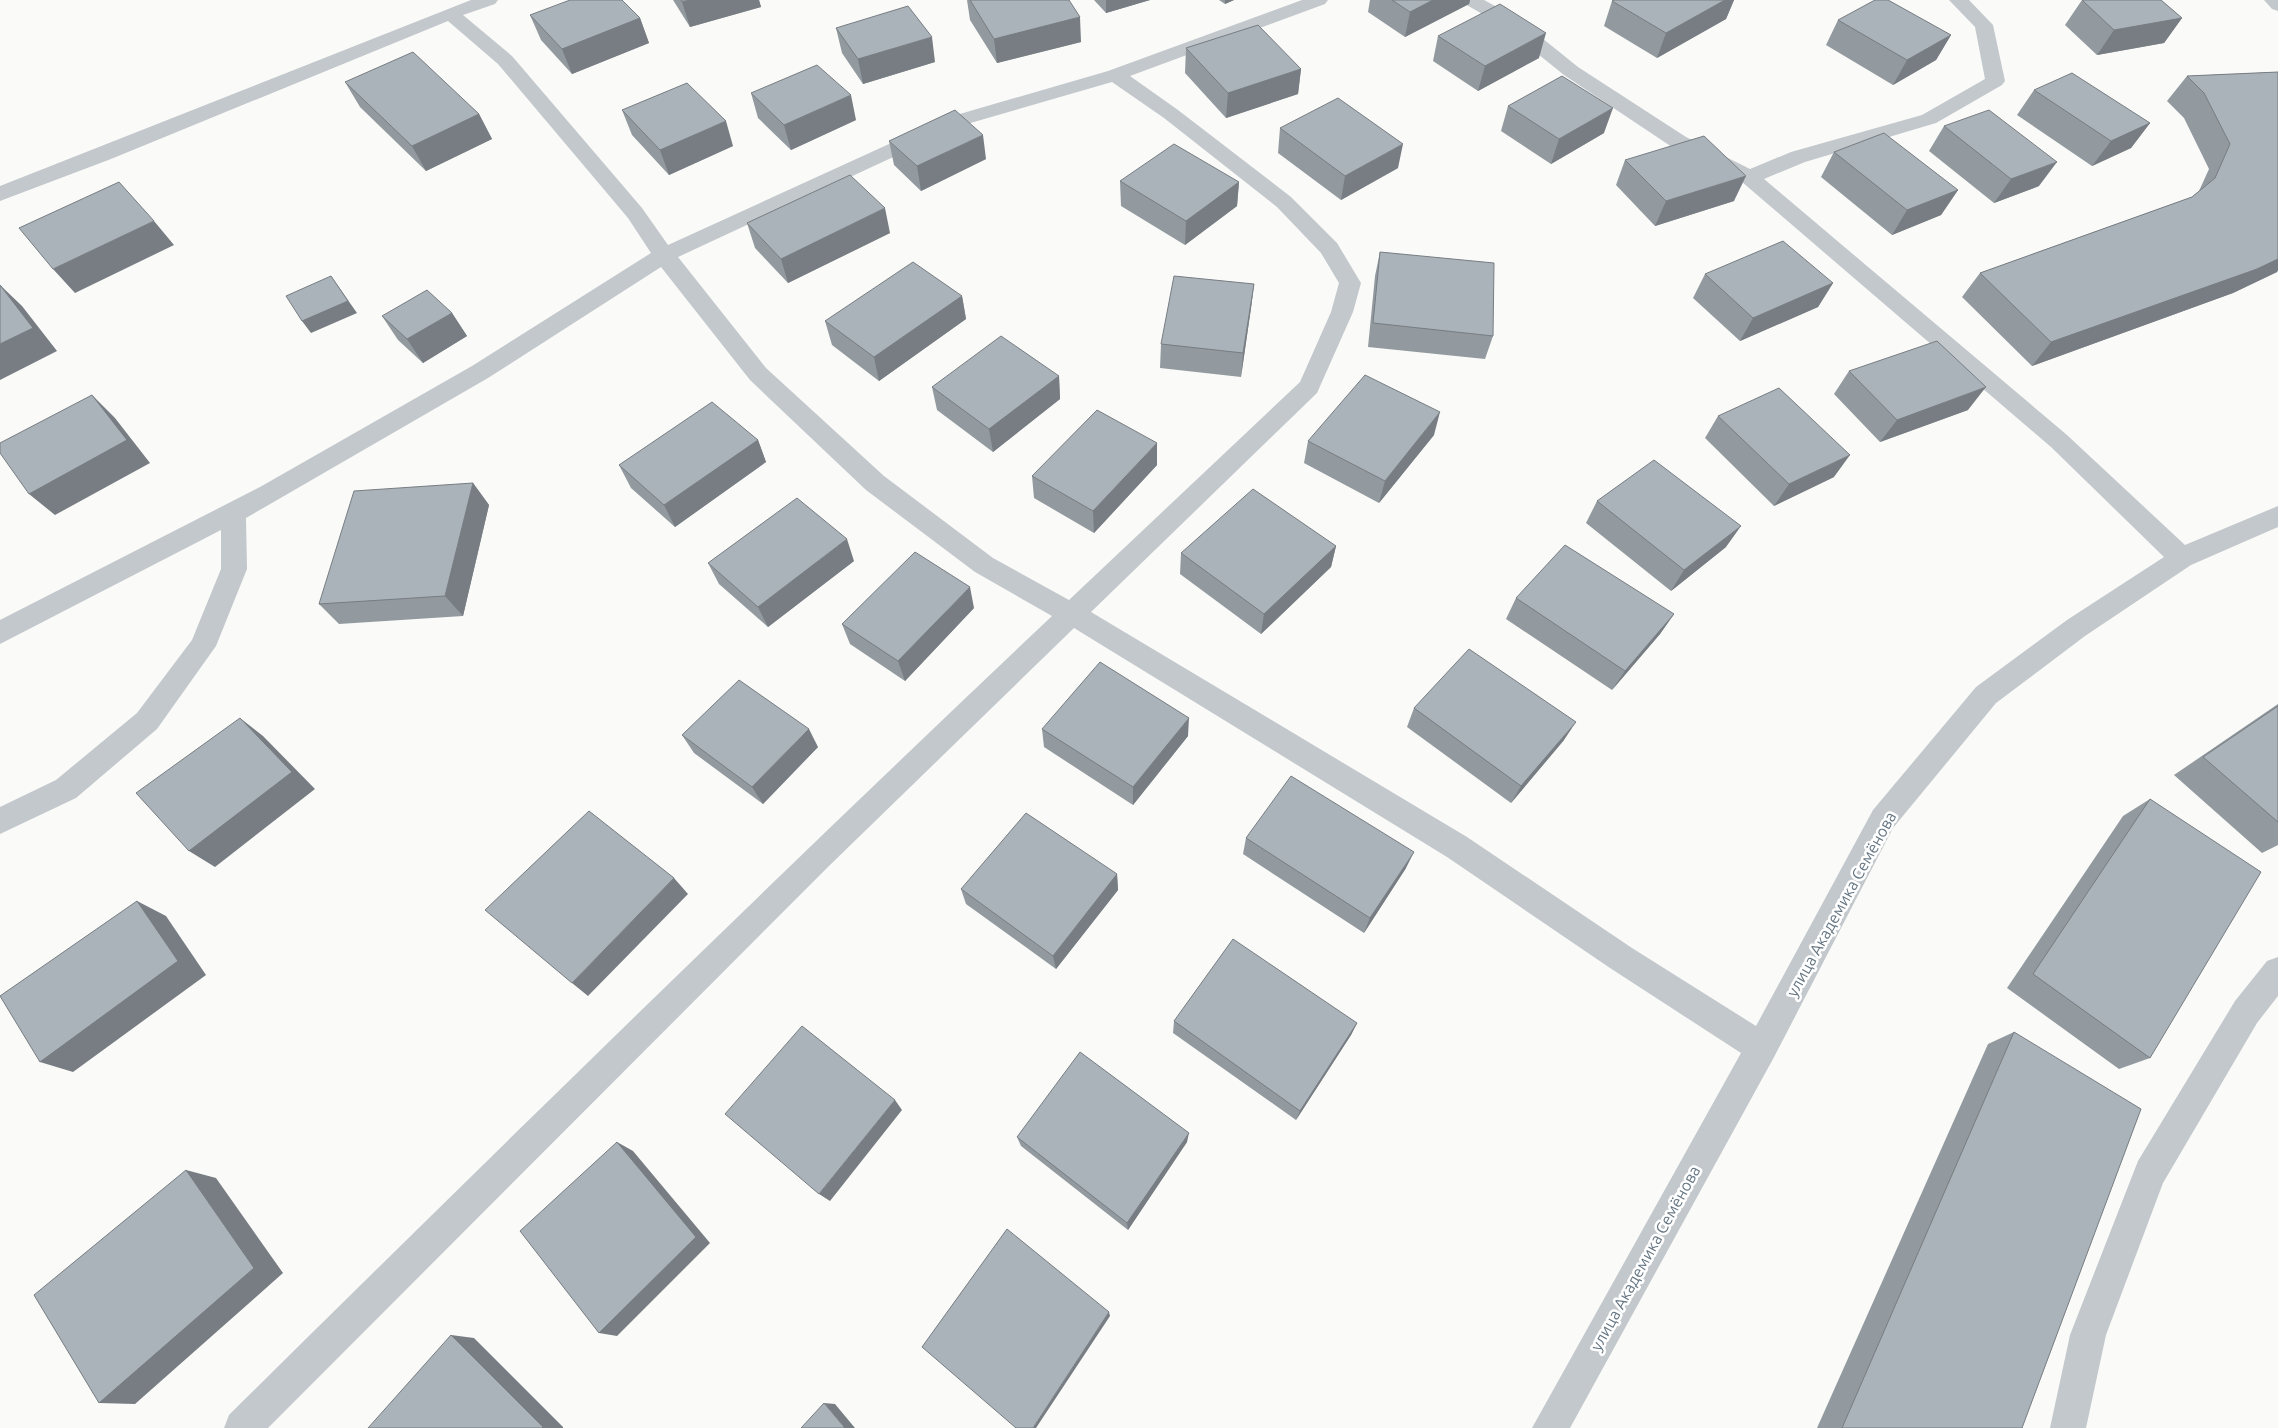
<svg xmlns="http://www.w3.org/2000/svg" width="2278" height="1428" viewBox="0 0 2278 1428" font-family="Ubuntu,sans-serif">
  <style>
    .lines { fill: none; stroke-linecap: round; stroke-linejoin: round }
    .minor { fill: #c3c8cc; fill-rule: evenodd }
    .wall { fill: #929a9f }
    .shaded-wall { fill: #777d82 }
    .building { fill: #aab3b9; stroke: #777d82 }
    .labels { text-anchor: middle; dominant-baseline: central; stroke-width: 5; stroke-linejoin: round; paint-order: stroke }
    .street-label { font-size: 16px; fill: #657683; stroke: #fff }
  </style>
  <rect width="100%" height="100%" fill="#fafaf8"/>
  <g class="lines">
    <path class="minor" d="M471,0h27l-3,4 -32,11 49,41 130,152 26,37 278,-127 162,-47 194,-71h26l-3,4 -195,72 48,34 113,87 46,46 24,40 -8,29 -36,81 -226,219 376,225 165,111 124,78 117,-216 103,-123 91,-67 97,-63 -113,-110 -309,-265 -70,-35 -108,-72 -61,-49 -38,-22 -3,-4h22l33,18 61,49 108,70 64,32 41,-17 131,-37 63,-36 -10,-52 -26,-27h20l24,25 12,56 -3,4 -66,38 -131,39 -41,17 303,256 118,110 93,-39v21l-87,38 -106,71 -89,67 -103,125 -120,231 -203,369h-38l209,-375 -131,-85 -163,-111 -373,-229 -244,237 -562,563h-44l5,-13c272,-269 545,-536 823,-799l-77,-44 -109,-82 -116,-110 -89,-113 -173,111 -242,140 1,51 -31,77 -59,83 -81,69 -76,36v-27l56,-27 81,-67 55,-73 29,-71v-39l-221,114v-24l260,-133 212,-121 179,-113 -23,-35 -130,-154 -50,-43 -337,138 -111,42v-15zM1112,82l52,36 113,89 44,46 18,30 -8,29 -31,70 -231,218 -76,-42 -109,-82 -118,-108 -88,-111 282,-131z
      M2264,0h14v11l-6,-2z
      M2278,957v39l-21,27 -94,160 -57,152 -20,93h-36l20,-93 68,-174 97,-160 32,-40z"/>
  </g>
  <path class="wall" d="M673,0h86l2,7 -71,20z
    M967,0h102l12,42 -84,21 -27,-43z
    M1094,0h56l-44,13z
    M1219,0h15l-9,4z
    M1370,0h100l-1,4 -64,33 -37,-25z
    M1614,0h120l-8,19 -69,39 -53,-32 8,-25z
    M2082,0h79l21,18 -18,25 -67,12 -32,-30z
    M530,15l110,3 9,25 -77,31 -31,-34z
    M1838,20l113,15 -15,25 -43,25 -67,-40z
    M836,28l99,34 -72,22 -21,-31z
    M1438,36l101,22 -61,33 -45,-30z
    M1186,48l115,21 -3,25 -72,24 -41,-45z
    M2278,72v198l-1,2 -44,21 -201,73 -70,-69 18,-24 212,-76 7,-6 10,-22 -25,-51 -17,-17 20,-25z
    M345,82l134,32 13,25 -66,32 -66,-64z
    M2034,90l116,33 -19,25 -39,18 -75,-51z
    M751,93l105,27 -65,30 -33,-32z
    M1508,106l96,27 -53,31 -50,-33z
    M622,110l111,36 -64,29 -37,-40z
    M1944,126l95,60 -45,17 -65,-52z
    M1280,128l118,40 -57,32 -63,-47z
    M889,141l97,18 -65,32 -27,-26z
    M1834,152l124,38 -17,25 -49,20 -71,-58z
    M1625,160l109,41 -79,25 -39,-41z
    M1120,181l119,1 -2,24 -52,39 -64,-39z
    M747,223l143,10 -102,50 -33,-35z
    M1380,252l113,84 -8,23 -117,-12 7,-71z
    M1705,274l128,9 -15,24 -78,34 -47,-43z
    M1254,284l-3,24 -10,69 -81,-9 1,-24z
    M962,296l4,23 -87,62 -47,-36 -7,-24z
    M452,313l15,23 -44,27 -25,-23 -16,-24z
    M1849,371l119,39 -88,32 -46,-48z
    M1059,376l1,23 -67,53 -56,-42 -5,-23z
    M1718,416l116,61 -60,29 -69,-68z
    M1434,435l-55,68 -75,-40 4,-22z
    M758,440l8,22 -91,65 -44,-39 -12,-23z
    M1157,465l-63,68 -60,-35 -2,-22z
    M473,483l16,22 -26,111 -124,8 -20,-20z
    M1597,501l129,46 -55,44 -85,-68z
    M1336,546l-5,21 -70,67 -81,-60 1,-21z
    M854,561l-86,66 -49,-43 -11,-21z
    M1516,598l158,16 -14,20 -48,56 -106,-71z
    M974,608l-69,73 -55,-37 -8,-20z
    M2278,704v141l-16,8 -88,-78z
    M1414,708l150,32 -53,63 -104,-76z
    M1042,729l146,7 -55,69 -89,-58z
    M682,735l136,12 -55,57 -69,-51z
    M2150,799v259l-31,11 -112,-81 116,-172z
    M1246,838l160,30 -42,65 -121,-79z
    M1117,874l1,16 -62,79 -90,-65 -5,-15z
    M1174,1021l183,2 -6,12 -55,85 -123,-87z
    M2014,1032l8,396h-205l171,-384z
    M1017,1137l170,5 -59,88 -107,-84z"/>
  <path class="shaded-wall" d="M690,0h69l2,7 -71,20 -8,-25z
    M1106,0h44l-44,13z
    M1225,0h9l-9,4z
    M1433,0h37l-1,4 -64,33 5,-25z
    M1725,0h9l-8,19 -69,39 9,-25z
    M1080,17l1,25 -84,21 -3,-24z
    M640,18l9,25 -77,31 -10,-25z
    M2182,18l-18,25 -67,12 17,-25z
    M1546,33l-7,25 -61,33 7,-25z
    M1951,35l-15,25 -43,25 14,-25z
    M932,37l3,25 -72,22 -5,-25z
    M1301,69l-3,25 -72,24 2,-25z
    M851,95l5,25 -65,30 -7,-25z
    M1613,108l-9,25 -53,31 8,-25z
    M479,114l13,25 -66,32 -14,-25z
    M726,121l7,25 -64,29 -9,-25z
    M2150,123l-19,25 -39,18 19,-25z
    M983,135l3,24 -65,32 -4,-25z
    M1403,144l-5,24 -57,32 4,-24z
    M2057,162l-18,24 -45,17 17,-24z
    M1746,176l-12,25 -79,25 11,-25z
    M1239,182l-2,24 -52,39 1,-24z
    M1958,190l-17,25 -49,20 15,-25z
    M885,208l5,25 -102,50 -7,-24z
    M154,221l20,24 -99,48 -22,-24z
    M2278,259v11l-1,2 -44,21 -201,73 19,-24z
    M331,276l26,37 -46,20 -9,-12z
    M1833,283l-15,24 -78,34 13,-23z
    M1254,284l-3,24 -10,69 2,-24z
    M0,285l22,21 35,45 -57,29z
    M962,296l4,23 -87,62 -5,-24z
    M452,313l15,23 -44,27 -16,-24z
    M1059,376l1,23 -67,53 -4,-23z
    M1986,387l-18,23 -88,32 17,-22z
    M92,395l23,23 35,45 -95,52 -26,-21z
    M1440,412l-6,23 -55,68 6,-22z
    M758,440l8,22 -91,65 -11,-22z
    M1157,443v22l-63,68 -1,-22z
    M1850,455l-16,22 -60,29 15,-22z
    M473,483l16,22 -26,111 -18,-20z
    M1741,526l-15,21 -55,44 13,-21z
    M847,539l7,22 -86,66 -10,-20z
    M1336,546l-5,21 -70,67 3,-20z
    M970,587l4,21 -69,73 -7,-20z
    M1674,614l-14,20 -48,56 13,-19z
    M240,718l23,18 52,53 -100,78 -26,-16z
    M1189,718l-1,18 -55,69v-18z
    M1576,722l-12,18 -53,63 10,-17z
    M809,729l9,18 -55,57 -11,-17z
    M1414,852l-8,16 -42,65 6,-15z
    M1117,874l1,16 -62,79 -3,-13z
    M674,878l14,16 -100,102 -16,-13z
    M137,901l29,15 40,59 -133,97 -33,-10z
    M1357,1023l-6,12 -55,85 4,-9z
    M895,1100l7,10 -72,91 -11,-7z
    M1189,1133l-2,9 -59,88 -1,-7z
    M617,1142l16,9 77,92 -93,93 -18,-3z
    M186,1170l30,8 67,95 -148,131 -36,-1z
    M1109,1312l1,4 -74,112h-3z
    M451,1335l23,3 89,89v1h-21z
    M824,1403l11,1 20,24h-10z"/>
  <path class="building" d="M570,0h52l18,18 -78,31 -32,-34z
    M681,0h9l-8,2z
    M970,0h99l11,17 -86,22z
    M1392,0h41l-23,12z
    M1614,0h111l-59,33 -54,-32z
    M1875,0h13l63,35 -44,25 -69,-40z
    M2082,0h79l21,18 -68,12z
    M1500,4l46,29 -61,33 -47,-30z
    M908,6l24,31 -74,22 -22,-31z
    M1258,25l43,44 -73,24 -42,-45z
    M413,52l66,62 -67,32 -67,-64z
    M817,65l34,30 -67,30 -33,-32z
    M2278,72v187l-21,10 -206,73 -71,-69 212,-76 23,-19 15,-34 -26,-51 -17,-17z
    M2072,73l78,50 -39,18 -77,-51z
    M1562,76l51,32 -54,31 -51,-33z
    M687,83l39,38 -66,29 -38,-40z
    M1338,98l65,46 -58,32 -65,-48z
    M955,110l28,25 -66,31 -28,-25z
    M1989,110l68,52 -46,17 -67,-53z
    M1884,133l74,57 -51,20 -73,-58z
    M1704,136l42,40 -80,25 -41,-41z
    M1174,144l65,38 -53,39 -66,-40z
    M850,175l35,33 -104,51 -34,-36z
    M119,182l35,39 -101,48 -34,-41z
    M1783,241l50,42 -80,35 -48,-44z
    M1380,252l114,11 -1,73 -120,-13z
    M913,262l49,34 -88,61 -49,-36z
    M331,276l17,25 -46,20 -16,-25z
    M1174,276l80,8 -11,69 -82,-9z
    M0,285l33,43 -33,16z
    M427,290l25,23 -45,26 -25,-23z
    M1001,336l58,40 -70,53 -57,-42z
    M1937,341l49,46 -89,33 -48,-49z
    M1365,375l75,37 -55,69 -77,-40z
    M1779,388l71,67 -61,29 -71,-68z
    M92,395l35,45 -98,54 -29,-41v-10z
    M712,402l46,38 -94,65 -45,-40z
    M1097,410l60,33 -64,68 -61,-35z
    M1654,460l87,66 -57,44 -87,-69z
    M473,483l-28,113 -126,8 35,-113z
    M1253,489l83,57 -72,68 -83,-61z
    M797,498l50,41 -89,68 -50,-44z
    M1565,545l109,69 -49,57 -109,-73z
    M915,552l55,35 -72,74 -56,-37z
    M1469,649l107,73 -55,64 -107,-78z
    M1100,662l89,56 -56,69 -91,-58z
    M739,680l70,49 -57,58 -70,-52z
    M2278,706v116l-75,-65z
    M240,718l52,54 -103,79 -53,-58z
    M1291,776l123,76 -44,66 -124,-80z
    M2150,799l111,73 -111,186 -117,-84z
    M589,811l85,67 -102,105 -87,-73z
    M1026,813l91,61 -64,82 -92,-67z
    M137,901l41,60 -138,101 -40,-66z
    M1233,939l124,84 -57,88 -126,-90z
    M802,1026l93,74 -76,94 -94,-80z
    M2014,1032l127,77 -119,319h-180z
    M1080,1052l109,81 -62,90 -110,-86z
    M617,1142l79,95 -97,96 -79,-102z
    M186,1170l68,98 -155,135 -65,-108z
    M1007,1229l102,83 -76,116h-17l-94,-81z
    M451,1335l92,92 -1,1h-174z
    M824,1403l21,25h-44z"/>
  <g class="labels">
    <g class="street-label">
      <text transform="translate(1841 904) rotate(-61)">улица Академика Семёнова</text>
      <text transform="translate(1645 1258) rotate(-61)">улица Академика Семёнова</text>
    </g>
  </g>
</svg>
